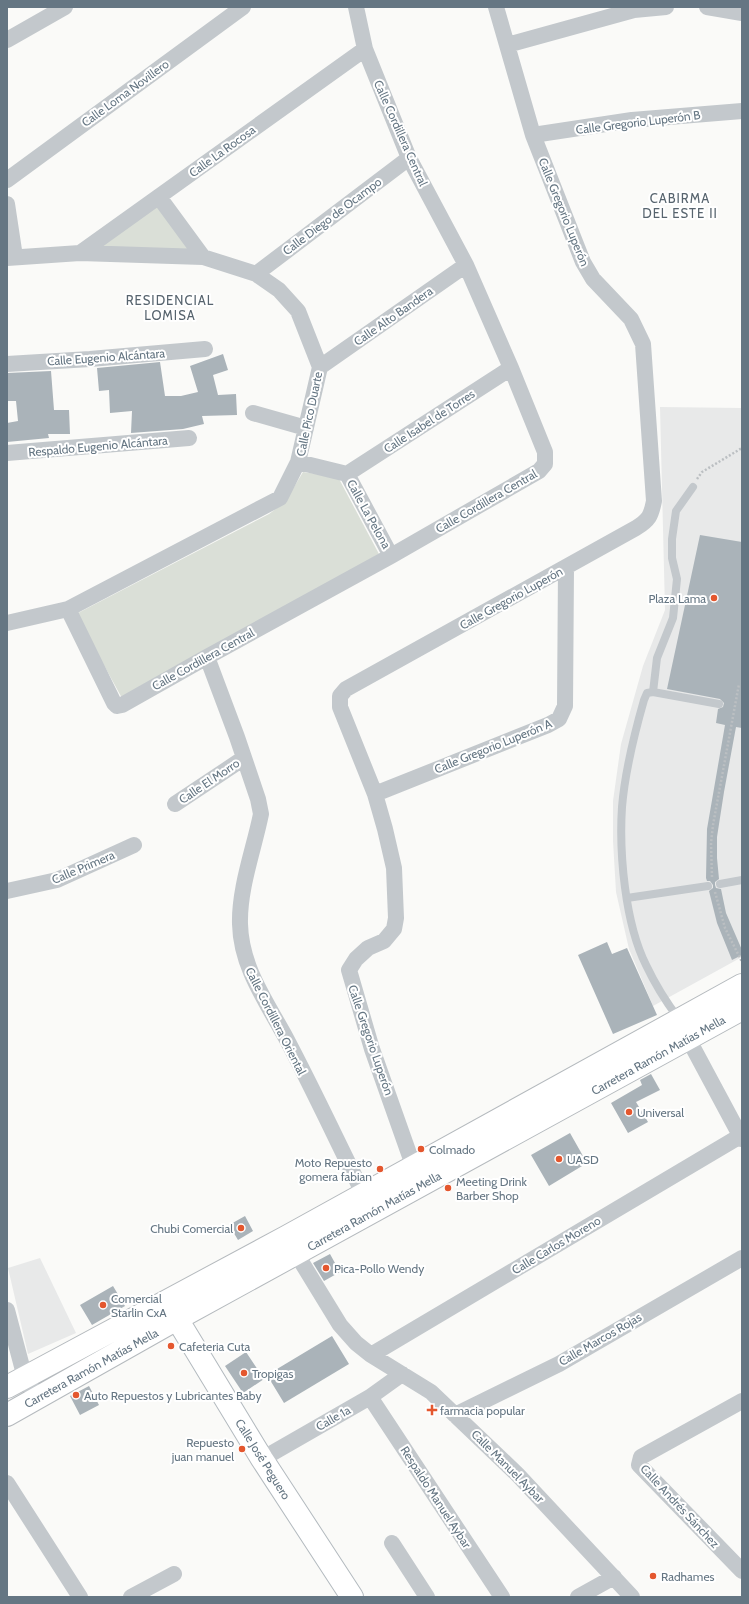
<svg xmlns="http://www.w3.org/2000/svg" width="749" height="1604" viewBox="0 0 749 1604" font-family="Cabin,sans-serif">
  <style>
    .built { fill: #e8e9e9 }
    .green { fill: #dadfd7 }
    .building { fill: #aab3b9 }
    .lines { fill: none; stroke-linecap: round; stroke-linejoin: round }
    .secondary-casing { stroke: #b3babf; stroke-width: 24 }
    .primary-casing { stroke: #b5babe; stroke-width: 24 }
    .path { stroke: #bbbfc2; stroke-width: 2.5; stroke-dasharray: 2 2; stroke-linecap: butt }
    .service { stroke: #c3c8cc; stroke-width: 8 }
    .minor { stroke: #c3c8cc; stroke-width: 16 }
    .secondary { stroke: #fff; stroke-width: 22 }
    .primary { stroke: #fff; stroke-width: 22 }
    .poi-dot { fill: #e4572e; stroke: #fff; stroke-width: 1.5 }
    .labels { text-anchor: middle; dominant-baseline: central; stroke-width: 4; stroke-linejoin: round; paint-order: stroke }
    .street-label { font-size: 12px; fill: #657683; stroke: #fff }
    .poi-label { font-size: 12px; fill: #657683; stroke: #fff; text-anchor: start }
    .neighbourhood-label { font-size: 13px; letter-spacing: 1px; fill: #57646e; stroke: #fff }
  </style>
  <rect width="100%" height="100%" fill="#fafaf8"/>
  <path class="built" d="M660,407l82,1v549l-89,49 -24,-57 -13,-57 -3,-51v-40l8,-57 22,-78 22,-56z
    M40,1258l36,75 -48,21 -20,-86z"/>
  <path class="green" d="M162,203l35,50 -106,-2z
    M303,472l35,5 41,77 -256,146 -47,-86 193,-100 16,-12z"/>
  <path class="building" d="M223,354l5,16 -15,5 5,20 18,-1 1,21 -35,1 2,8 -21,5 -52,4 1,-22 -22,2 -1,-23 -10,1 -2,-23 63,-6 5,34h16l17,-4 -8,-26z
    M51,371l3,39h15l1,24h-22l1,4 -42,4v-19l11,-2 -2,-20h-9v-28z
    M700,535l42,7v186l-6,-1 -12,65 -7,45v21l2,21 -4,3v3l1,3 5,1 5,24 16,37v5l-10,5 -15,-37 -8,-32 4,-3v-3l-3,-4h-3l-1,-3 1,-49 18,-104 -9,-2 2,-14 5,-2 1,-4 -4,-4 -53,-10z
    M607,942l5,12 15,-6 30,67 -44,19 -35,-79z
    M651,1074l9,16 -24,12 12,20 -20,11 -17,-30 31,-18 -2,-5z
    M570,1133l17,30 -38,23 -18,-31z
    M245,1216l8,15 -15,9 -9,-15z
    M330,1254l10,18 -16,9 -11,-18z
    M113,1286l12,20 -33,19 -12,-20z
    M332,1336l17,28 -65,39 -17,-28z
    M246,1352l18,27 -21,14 -18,-27z
    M89,1386l10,19 -19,10 -10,-19z"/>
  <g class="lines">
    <g class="secondary-casing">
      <path id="secondary" d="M177,1319l85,140 90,138"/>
    </g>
    <g class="primary-casing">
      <path id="primary" d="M7,1387l279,-150 456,-252
        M7,1415l170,-96 565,-310"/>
    </g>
    <path class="path" d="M697,479l5,-7 40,-24
      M712,877l-1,-34 2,-18 26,-141
      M715,892l10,36 17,34"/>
    <path class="service" d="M653,692l4,-34 16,-40 4,-39 -5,-21v-19l4,-28 17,-24
      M720,884l22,-4
      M627,898l81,-12
      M679,1019c-13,-17 -24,-35 -33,-54 -21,-42 -27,-112 -24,-158 3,-36 12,-72 22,-107l3,-7 6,-1 66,12"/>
    <path class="minor" d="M707,7l35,6
      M7,40l58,-33
      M507,45l127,-35 32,-3
      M533,135l99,-15 110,-9
      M7,180l236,-173
      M159,197l44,60
      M7,204l8,53
      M80,253l285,-204
      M7,258l73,-5 123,4 53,17 23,16 19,21 22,56 -22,95 -18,36 -212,111 -61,14
      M256,274l153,-116
      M7,364l83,-5 115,-10
      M320,367l146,-102
      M253,413l53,15
      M7,453l182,-15
      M298,462l49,12 44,82
      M347,474l164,-106
      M68,609l46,94 3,3 5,-1 85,-48 184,-101 148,-85 6,-7v-12l-34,-84 -45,-103 -57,-107 -44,-109 -9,-42
      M207,657l30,80 21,62 3,15c-7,35 -22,74 -21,110 1,43 26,77 46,114 27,51 51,103 77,155
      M375,794l173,-69 11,-6 6,-13 1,-138
      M175,804l69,-46
      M7,891l50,-11 77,-35
      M683,1029l59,110
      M413,1165l-41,-116 -23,-79 7,-11 12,-11 16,-7 10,-12 2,-11 -2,-50 -9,-39 -10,-35 -35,-87v-11l6,-7 290,-161c13,-8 15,-12 18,-27l-11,-157 -12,-25 -38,-40 -10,-17 -50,-127 -37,-128
      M291,1245l49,80 16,18 15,12 60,37 86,82 115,123
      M7,1310l18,68 13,20
      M371,1355l371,-220
      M370,1397l132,200
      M742,1401l-101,56 -2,8 103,106
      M455,1415l104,-51 183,-106
      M262,1459l108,-62 32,-23
      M7,1483l73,114
      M392,1543l35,54
      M131,1597l43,-23
      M578,1597l36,-20"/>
    <use href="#secondary" class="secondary"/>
    <use href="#primary" class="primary"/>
  </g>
  <g class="poi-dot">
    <circle cx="714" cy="598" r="4"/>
    <circle cx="629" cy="1112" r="4"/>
    <circle cx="421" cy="1149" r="4"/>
    <circle cx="559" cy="1159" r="4"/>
    <circle cx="380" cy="1169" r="4"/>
    <circle cx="448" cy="1188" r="4"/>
    <circle cx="241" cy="1228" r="4"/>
    <circle cx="326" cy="1268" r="4"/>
    <circle cx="103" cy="1305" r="4"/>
    <circle cx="171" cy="1346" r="4"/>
    <circle cx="244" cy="1373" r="4"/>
    <circle cx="76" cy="1395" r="4"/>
    <path d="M430 1404h4v4h4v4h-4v4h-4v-4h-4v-4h4z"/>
    <circle cx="242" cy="1449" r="4"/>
    <circle cx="653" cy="1576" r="4"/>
  </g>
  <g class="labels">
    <g class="street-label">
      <text transform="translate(125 93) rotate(-36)">Calle Loma Novillero</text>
      <text transform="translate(638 122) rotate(-7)">Calle Gregorio Luperón B</text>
      <text transform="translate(401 133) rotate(66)">Calle Cordillera Central</text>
      <text transform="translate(222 151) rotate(-36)">Calle La Rocosa</text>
      <text transform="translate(564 212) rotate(68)">Calle Gregorio Luperón</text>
      <text transform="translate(332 216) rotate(-37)">Calle Diego de Ocampo</text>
      <text transform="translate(393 316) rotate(-35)">Calle Alto Bandera</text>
      <text transform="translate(106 357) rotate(-4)">Calle Eugenio Alcántara</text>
      <text transform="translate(309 414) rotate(-78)">Calle Pico Duarte</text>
      <text transform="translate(429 421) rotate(-33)">Calle Isabel de Torres</text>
      <text transform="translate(98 446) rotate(-5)">Respaldo Eugenio Alcántara</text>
      <text transform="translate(486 501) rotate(-30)">Calle Cordillera Central</text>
      <text transform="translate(369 514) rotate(61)">Calle La Pelona</text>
      <text transform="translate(511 598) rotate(-29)">Calle Gregorio Luperón</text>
      <text transform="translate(203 659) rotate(-29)">Calle Cordillera Central</text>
      <text transform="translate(493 746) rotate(-22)">Calle Gregorio Luperón A</text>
      <text transform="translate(209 781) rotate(-34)">Calle El Morro</text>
      <text transform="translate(83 867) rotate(-23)">Calle Primera</text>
      <text transform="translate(276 1021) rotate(63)">Calle Cordillera Oriental</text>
      <text transform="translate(371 1040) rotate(71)">Calle Gregorio Luperón</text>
      <text transform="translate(658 1055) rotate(-29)">Carretera Ramón Matías Mella</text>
      <text transform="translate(374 1211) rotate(-29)">Carretera Ramón Matías Mella</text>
      <text transform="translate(556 1245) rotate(-31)">Calle Carlos Moreno</text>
      <text transform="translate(600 1339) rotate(-30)">Calle Marcos Rojas</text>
      <text transform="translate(91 1368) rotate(-29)">Carretera Ramón Matías Mella</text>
      <text transform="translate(333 1418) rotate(-30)">Calle 1a</text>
      <text transform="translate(263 1459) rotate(58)">Calle José Peguero</text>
      <text transform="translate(508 1466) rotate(45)">Calle Manuel Aybar</text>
      <text transform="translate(436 1497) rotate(57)">Respaldo Manuel Aybar</text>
      <text transform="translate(680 1506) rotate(47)">Calle Andrés Sánchez</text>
    </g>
    <g class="poi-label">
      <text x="706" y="598" text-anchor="end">Plaza Lama</text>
      <text x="637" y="1112">Universal</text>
      <text x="429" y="1149">Colmado</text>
      <text x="567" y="1159">UASD</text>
      <text x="372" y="1162" text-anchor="end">Moto Repuesto<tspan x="372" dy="14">gomera fabian</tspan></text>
      <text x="456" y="1181">Meeting Drink<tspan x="456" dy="14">Barber Shop</tspan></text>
      <text x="233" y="1228" text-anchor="end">Chubi Comercial</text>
      <text x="334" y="1268">Pica-Pollo Wendy</text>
      <text x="111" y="1298">Comercial<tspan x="111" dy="14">Starlin CxA</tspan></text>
      <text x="179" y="1346">Cafeteria Cuta</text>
      <text x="252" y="1373">Tropigas</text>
      <text x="84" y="1395">Auto Repuestos y Lubricantes Baby</text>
      <text x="440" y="1410">farmacia popular</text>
      <text x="234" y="1442" text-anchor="end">Repuesto<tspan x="234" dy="14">juan manuel</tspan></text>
      <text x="661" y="1576">Radhames</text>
    </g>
    <g class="neighbourhood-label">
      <text x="680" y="198">CABIRMA<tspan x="680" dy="15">DEL ESTE II</tspan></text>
      <text x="170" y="300">RESIDENCIAL<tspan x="170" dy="15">LOMISA</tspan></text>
    </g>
  </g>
  <rect width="749" height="1604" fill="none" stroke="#657683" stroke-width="16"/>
</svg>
